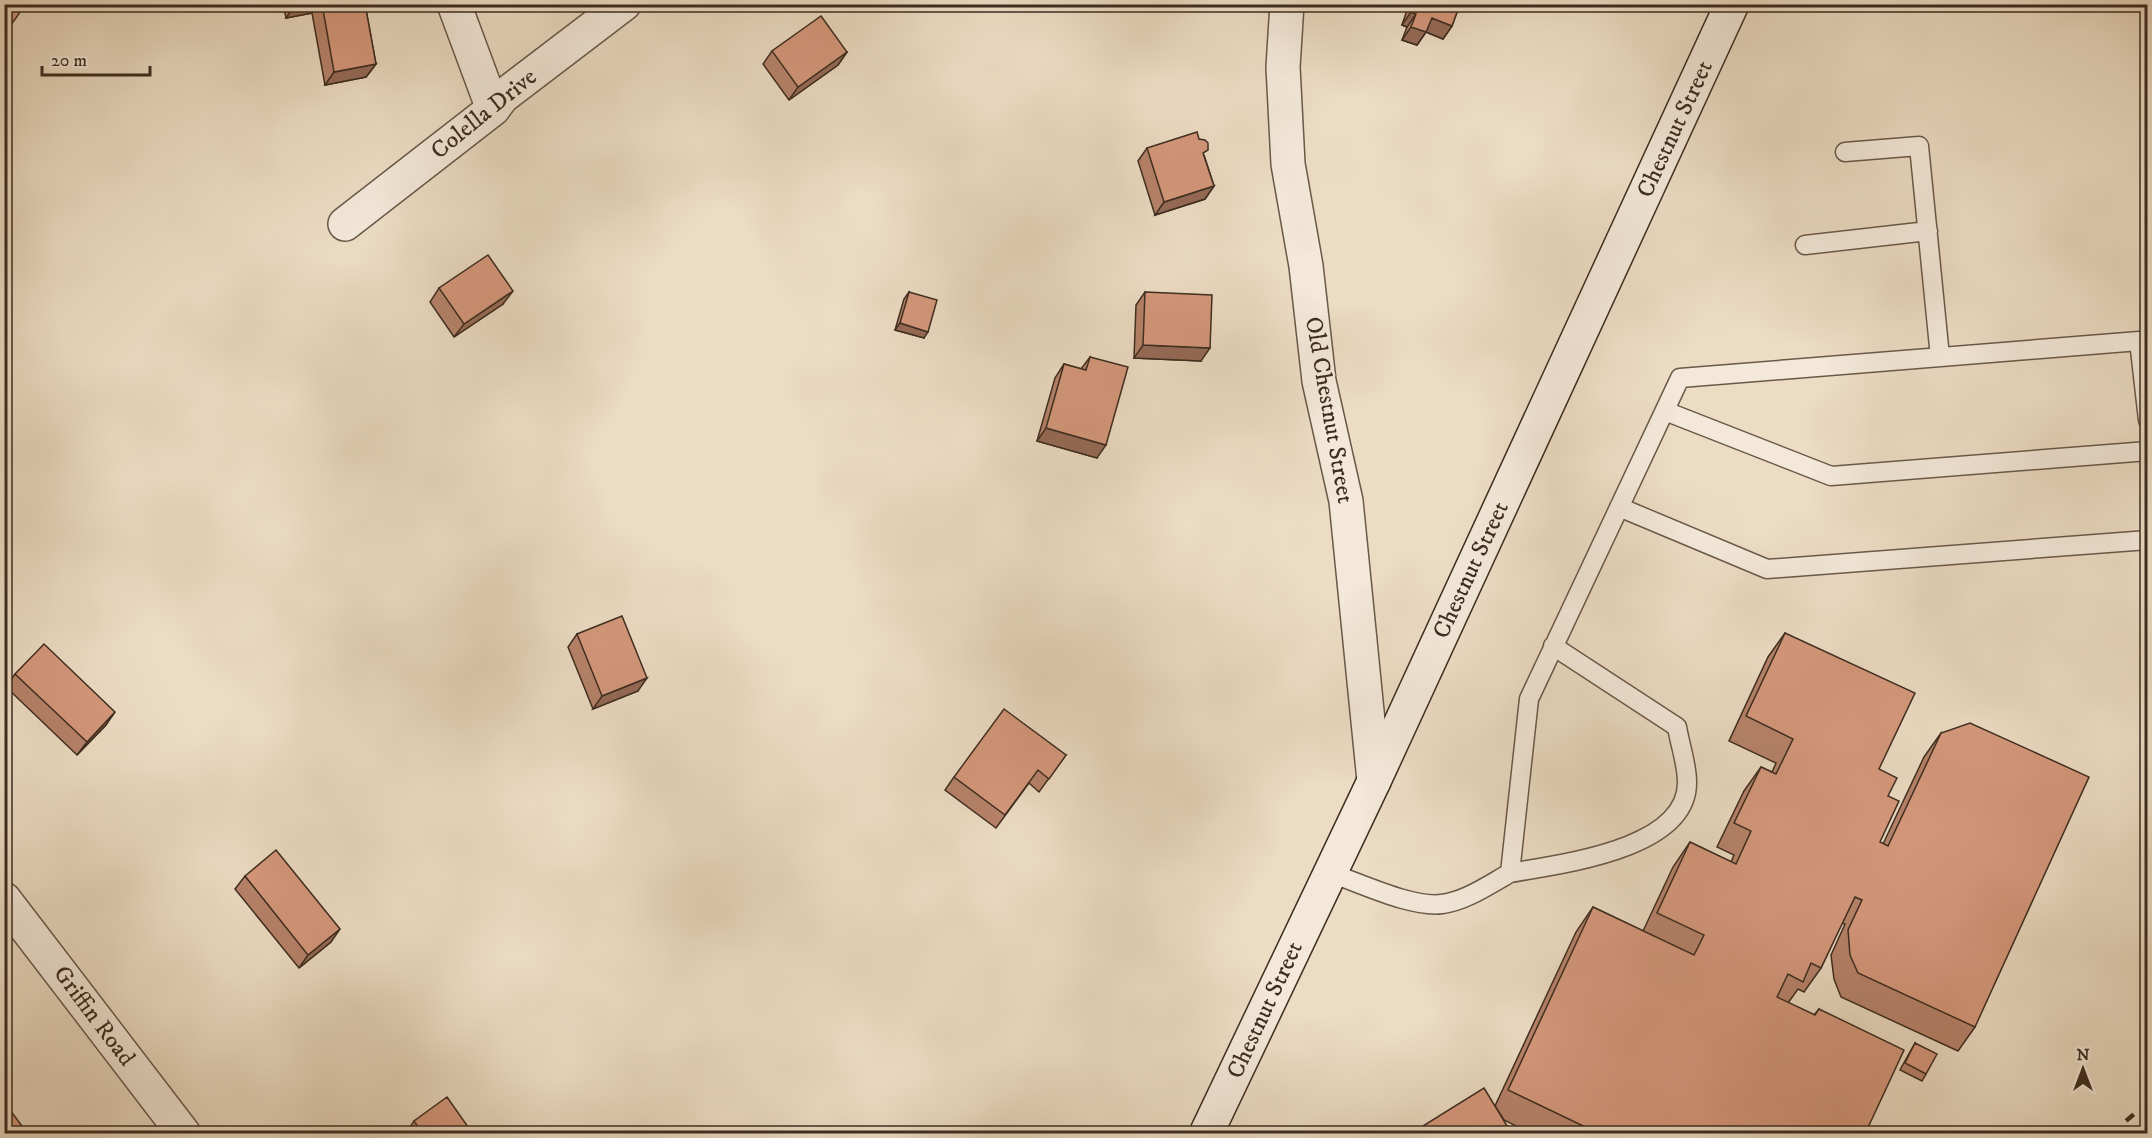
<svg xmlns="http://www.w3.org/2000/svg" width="2152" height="1138" viewBox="0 0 2152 1138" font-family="'IM FELL DW Pica',serif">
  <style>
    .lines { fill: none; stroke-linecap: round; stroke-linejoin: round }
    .lane-casing { stroke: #695949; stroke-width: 21 }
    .street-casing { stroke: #695949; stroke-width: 36 }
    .secondary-casing { stroke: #3d2d20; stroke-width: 36 }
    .lane { stroke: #f3e8d9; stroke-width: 18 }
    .street { stroke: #f3e8d9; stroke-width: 33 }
    .secondary { stroke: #f3e8d9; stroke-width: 33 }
    .rail { stroke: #3d2d20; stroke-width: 4.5; stroke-dasharray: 10 10; stroke-linecap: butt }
    .wall { fill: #b7836b; stroke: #3d2d20; stroke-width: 1.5 }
    .shaded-wall { fill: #956a57; stroke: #3d2d20; stroke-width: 1.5 }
    .building { fill: #d5987c; stroke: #3d2d20; stroke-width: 1.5 }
    .labels { text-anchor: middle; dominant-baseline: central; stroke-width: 4.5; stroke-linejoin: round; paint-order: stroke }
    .street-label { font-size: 24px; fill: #3d2d20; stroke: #f3e8d9 }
  </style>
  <rect width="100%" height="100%" fill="#ecdcc4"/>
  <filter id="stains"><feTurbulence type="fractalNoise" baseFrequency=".00333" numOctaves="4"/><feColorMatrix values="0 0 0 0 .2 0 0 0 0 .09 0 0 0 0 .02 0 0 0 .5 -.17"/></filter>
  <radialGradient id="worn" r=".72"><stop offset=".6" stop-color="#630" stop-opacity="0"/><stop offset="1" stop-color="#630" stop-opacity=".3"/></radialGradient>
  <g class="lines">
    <g class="lane-casing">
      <path id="lane" d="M1845,152l74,-6 21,211
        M1805,245l123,-14
        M1665,411l166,65 317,-25
        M1619,507l148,62 381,-29
        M1330,873c31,10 81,35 112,31 24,-3 48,-20 68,-31l19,-174 151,-321 459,-37 9,79
        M1510,873c49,-9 178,-23 177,-91 0,-18 -7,-37 -10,-55l-124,-81"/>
    </g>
    <g class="street-casing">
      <path id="street" d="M454,4l39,105
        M1287,4l-4,63 5,97 18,102 13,115 27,120 28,280
        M345,224l148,-115 9,-12 122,-93
        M4,899l180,235"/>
    </g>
    <g class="secondary-casing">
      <path id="secondary" d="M1206,1134l168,-353 358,-777"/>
    </g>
    <use href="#lane" class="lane"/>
    <use href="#street" class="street"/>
    <use href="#secondary" class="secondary"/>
    <path class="rail" d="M2111,1134l37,-32"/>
  </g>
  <path class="wall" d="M283,4h82l11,60 -10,13 -41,8 -13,-72 -26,5z
    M1409,4h51l-8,22 -9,13 -17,-7 -9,13 -15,-5 5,-13 -5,-2z
    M772,51l75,1 -9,13 -49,35 -26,-36z
    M1147,148l57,7 10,31 -9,13 -50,16 -17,-54z
    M439,288l64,16 -49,33 -24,-35z
    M909,292l15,46 -29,-8 9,-31z
    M1145,292l56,69 -67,-3 2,-53z
    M1090,357l7,101 -60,-17 18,-63 9,-14 17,5z
    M1785,633l94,136 9,27 -8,46 3,2 41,-87 17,-24 34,294 -17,24 -117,-54 -7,-18 -3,-24 14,-31 -3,-1 -21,45 -17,24 -6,-3 -10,14 26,12 5,-6 46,125h-333l-28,-14 -9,-14 81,-174 17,-25 50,24 30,-64 17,-25 41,20 3,-7 -17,-8 27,-56 17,-24 11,5 4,-9 -47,-22 39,-84z
    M577,634l61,57 -45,18 -25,-62z
    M15,674l91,51 -29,30 -71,-68z
    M1066,755l-27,37 -10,-9 -33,45 -51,-38 9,-13z
    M245,876l86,66 -32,26 -64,-79z
    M1915,1043l11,31 -4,7 -22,-11 11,-20z
    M414,1121l59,13h-68z"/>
  <path class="shaded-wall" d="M298,4h20l-6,9 -26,5 9,-13z
    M1411,12l5,2 -9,13 -5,-2z
    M1432,18l20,8 -9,13 -17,-7 -9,13 -15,-5 9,-13z
    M847,52l-9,13 -49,35 9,-13z
    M376,64l-10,13 -41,8 9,-13z
    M1214,186l-9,13 -50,16 9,-13z
    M513,291l-10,13 -49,33 10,-13z
    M900,323l28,9 -4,6 -29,-8z
    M1143,345l67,3 -9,13 -67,-3z
    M1046,428l60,17 -9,13 -60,-17z
    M647,678l-9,13 -45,18 9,-13z
    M115,712l-9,13 -29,30 10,-13z
    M340,929l-9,13 -32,26 9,-13z"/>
  <path class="building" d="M4,4h14l5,4 -19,27z
    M322,4h43l11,60 -42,8z
    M1414,4h46l-8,22 -20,-8 -6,14 -15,-5 5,-13 -5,-2z
    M821,16l26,36 -49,35 -26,-36z
    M1197,132l2,7 6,1 3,3v7l-5,3 11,33 -50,16 -17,-54z
    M488,255l25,36 -49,33 -25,-36z
    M909,292l28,8 -9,32 -28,-9z
    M1145,292l67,3 -2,53 -67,-3z
    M1090,357l38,10 -22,78 -60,-17 18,-64 22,6z
    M622,616l25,62 -45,18 -25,-62z
    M1785,633l130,60 -36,76 18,9 -9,18 11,5 -19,41 8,4 53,-113 29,-10 119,54 -114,250 -117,-54 -8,-18 -2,-25 14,-30 -7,-3 -34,71 -10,-5 -8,19 -15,-8 -11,23 38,18 4,-6 85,41 -39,84h-265l-92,-44 85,-183 101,48 10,-20 -47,-22 33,-71 46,22 15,-33 -17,-8 27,-56 15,7 17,-35 -47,-23z
    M44,644l71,68 -28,30 -72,-68z
    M1004,709l62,46 -17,24 -11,-9 -33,45 -51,-38z
    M276,850l64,79 -32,26 -63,-79z
    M1915,1043l22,11 -11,20 -21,-11z
    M1484,1088l28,46h-102z
    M447,1097l26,37h-50l-9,-13z
    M4,1102l24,32h-24z"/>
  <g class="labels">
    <g class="street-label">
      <text transform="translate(484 114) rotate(-39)">Colella Drive</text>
      <text transform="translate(1675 129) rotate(-65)">Chestnut Street</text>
      <text transform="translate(1329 410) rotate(80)">Old Chestnut Street</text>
      <text transform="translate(1471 570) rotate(-65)">Chestnut Street</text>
      <text transform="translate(1265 1010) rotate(-65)">Chestnut Street</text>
      <text transform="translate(94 1016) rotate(53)">Griffin Road</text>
    </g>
  </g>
  <rect width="2152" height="1138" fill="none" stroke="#ecdcc4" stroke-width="24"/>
  <rect x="6" y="6" width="2140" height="1126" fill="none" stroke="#3d2d20" stroke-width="3"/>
  <rect x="12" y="12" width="2128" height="1114" fill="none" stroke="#3d2d20" stroke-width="1.5"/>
  <g transform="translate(2083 1069)" stroke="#f3e8d9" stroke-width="4.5" paint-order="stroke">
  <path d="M0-4.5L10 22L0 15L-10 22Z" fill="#3d2d20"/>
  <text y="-9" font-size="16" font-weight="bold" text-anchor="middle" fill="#3d2d20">N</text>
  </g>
  <path d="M42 66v9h108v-9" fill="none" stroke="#3d2d20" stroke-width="3"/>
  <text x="51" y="66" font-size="18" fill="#3d2d20" stroke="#f3e8d9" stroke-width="4.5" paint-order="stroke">20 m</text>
  <rect width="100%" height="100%" filter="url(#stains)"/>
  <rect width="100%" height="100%" fill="url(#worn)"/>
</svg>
